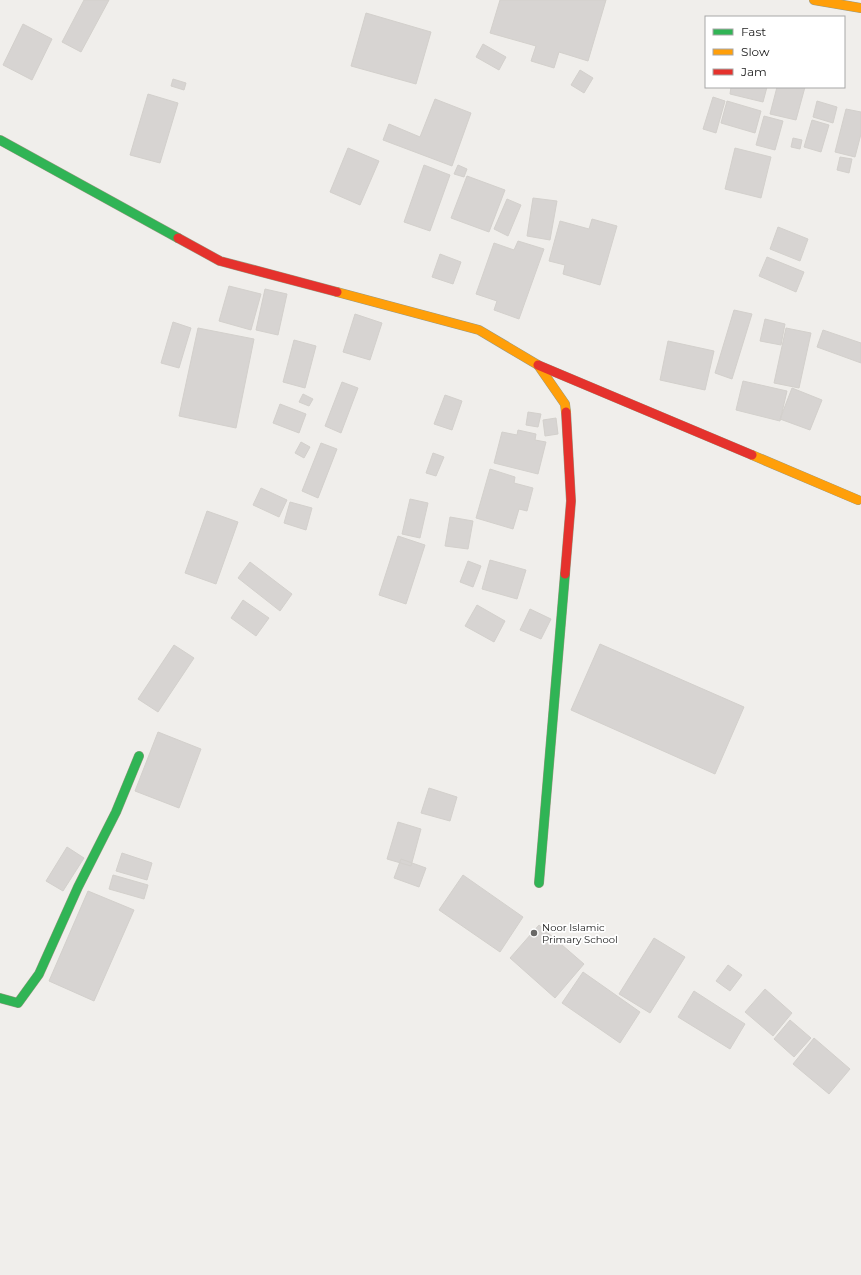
<svg xmlns="http://www.w3.org/2000/svg" width="861" height="1275" viewBox="0 0 861 1275" font-family="Montserrat,sans-serif">
  <style>
    .building { fill: #d7d4d2; stroke: #d3d0cc }
    .lines { fill: none; stroke-linecap: round; stroke-linejoin: round }
    .fast-casing { stroke: #999a82; stroke-width: 10 }
    .slow-casing { stroke: #999a82; stroke-width: 10 }
    .jam-casing { stroke: #999a82; stroke-width: 10 }
    .fast { stroke: #30b455; stroke-width: 9 }
    .slow { stroke: #ff9f0a; stroke-width: 9 }
    .jam { stroke: #e5322d; stroke-width: 9 }
    .poi-dot { fill: #6a6968; stroke: #fff; stroke-width: 1.5 }
    .labels { text-anchor: middle; dominant-baseline: central; stroke-width: 3.5; stroke-linejoin: round; paint-order: stroke }
    .poi-label { font-size: 10px; fill: #222; stroke: #fff; text-anchor: start }
  </style>
  <rect width="100%" height="100%" fill="#f0eeeb"/>
  <path class="building" d="M84,0h25l-28,52 -19,-10z
    M500,0h106l-18,61 -29,-9 -5,16 -23,-7 5,-15 -46,-13z
    M366,13l65,19 -15,52 -65,-18z
    M23,24l29,15 -20,41 -29,-15z
    M483,44l23,13 -7,13 -23,-13z
    M580,70l13,8 -9,15 -13,-8z
    M173,79l13,4 -2,7 -13,-4z
    M731,87h36l-4,15 -33,-8z
    M777,87h28l-9,33 -26,-6z
    M148,94l30,9 -18,60 -30,-8z
    M713,97l12,4 -9,32 -13,-4z
    M435,99l36,14 -19,53 -69,-26 6,-16 31,13z
    M727,101l34,10 -6,22 -34,-10z
    M817,101l20,6 -4,16 -20,-6z
    M846,109l15,3v22l-6,23 -20,-5z
    M764,116l19,5 -8,29 -19,-5z
    M812,120l17,5 -8,27 -17,-5z
    M793,138l9,2 -2,9 -9,-2z
    M348,148l31,13 -19,44 -30,-13z
    M735,148l36,9 -10,41 -36,-9z
    M840,157l12,2 -3,14 -12,-3z
    M424,165l26,10 -20,56 -26,-9z
    M458,165l9,4 -3,8 -10,-3z
    M467,176l38,14 -16,42 -38,-14z
    M533,198l24,3 -7,39 -23,-4z
    M507,199l14,6 -13,31 -14,-7z
    M592,219l25,7 -17,59 -37,-11 2,-9 -16,-4 11,-40 29,8z
    M778,227l30,12 -8,22 -30,-12z
    M518,241l26,8 -25,70 -25,-9 3,-9 -21,-7 18,-51 20,7z
    M440,254l21,8 -8,22 -21,-7z
    M767,257l37,15 -8,20 -37,-16z
    M229,286l32,8 -10,36 -32,-9z
    M265,289l22,5 -9,41 -22,-5z
    M734,310l18,4 -20,65 -17,-6z
    M355,314l27,9 -12,37 -27,-8z
    M765,319l20,5 -4,21 -21,-4z
    M173,322l18,6 -12,40 -18,-5z
    M198,328l56,11 -18,89 -57,-12z
    M786,328l25,5 -12,55 -25,-5z
    M823,330l38,13v20l-44,-16z
    M294,340l22,6 -11,42 -22,-6z
    M668,341l46,10 -9,39 -45,-10z
    M743,381l44,10 -7,30 -44,-11z
    M342,382l16,6 -17,45 -16,-7z
    M792,388l30,12 -12,30 -30,-11z
    M303,394l10,5 -4,7 -10,-4z
    M445,395l17,6 -10,29 -18,-6z
    M280,404l26,10 -7,19 -26,-10z
    M528,412l13,2 -3,13 -12,-2z
    M556,418l2,16 -13,2 -2,-16z
    M518,430l18,4 -1,6 11,2 -8,32 -44,-11 8,-31 15,3z
    M301,442l9,5 -6,11 -9,-5z
    M321,443l16,6 -19,49 -16,-7z
    M433,453l11,4 -8,19 -10,-3z
    M490,469l25,8 -1,6 19,5 -6,23 -8,-2 -6,20 -37,-11z
    M261,488l26,12 -8,17 -26,-12z
    M410,499l18,4 -8,35 -18,-4z
    M290,502l22,6 -6,22 -22,-7z
    M207,511l31,11 -22,62 -31,-11z
    M450,517l23,4 -5,28 -23,-3z
    M398,536l27,9 -19,59 -27,-9z
    M490,560l36,10 -9,29 -35,-10z
    M468,561l13,5 -8,21 -13,-5z
    M250,562l42,32 -12,17 -42,-33z
    M243,600l26,18 -13,18 -25,-18z
    M477,605l28,16 -11,21 -29,-16z
    M530,609l21,10 -10,20 -21,-9z
    M600,644l144,63 -29,67 -144,-64z
    M174,645l20,13 -36,54 -20,-13z
    M158,732l43,17 -22,59 -44,-17z
    M429,788l28,9 -7,24 -29,-8z
    M398,822l23,7 -10,37 -24,-7z
    M67,847l17,11 -21,33 -17,-10z
    M122,853l30,10 -5,17 -31,-9z
    M401,859l25,9 -7,19 -25,-9z
    M113,875l35,10 -4,14 -35,-10z
    M463,875l60,42 -23,35 -61,-42z
    M88,891l46,19 -40,91 -45,-20z
    M539,925l45,39 -29,34 -45,-40z
    M654,938l31,19 -35,56 -31,-19z
    M728,965l14,10 -12,16 -14,-10z
    M583,972l57,40 -20,31 -58,-40z
    M765,989l27,24 -19,23 -28,-24z
    M694,991l51,33 -15,25 -52,-32z
    M790,1020l21,18 -17,19 -20,-18z
    M814,1038l36,31 -21,25 -36,-30z"/>
  <g class="lines">
    <g class="fast-casing">
      <path id="fast" d="M0,140l178,98
        M539,883l26,-309
        M0,998l18,5 21,-29 39,-87 38,-75 23,-56"/>
    </g>
    <g class="slow-casing">
      <path id="slow" d="M814,0l47,8
        M337,292l142,38 59,35 27,39 1,8
        M752,455l106,45"/>
    </g>
    <g class="jam-casing">
      <path id="jam" d="M178,238l42,23 117,31
        M538,365l214,90
        M565,574l6,-73 -5,-89"/>
    </g>
    <use href="#fast" class="fast"/>
    <use href="#slow" class="slow"/>
    <use href="#jam" class="jam"/>
  </g>
  <circle class="poi-dot" cx="534" cy="933" r="4"/>
  <g class="labels">
    <g class="poi-label">
      <text x="542" y="927">Noor Islamic<tspan x="542" dy="12">Primary School</tspan></text>
    </g>
  </g>
  <rect x="705" y="16" width="140" height="72" fill="#ffffff" stroke="#a7a7a7"/>
  <rect x="713" y="29" width="20" height="6" fill="#30b455" stroke="#a7a7a7"/>
  <text x="741" y="36" font-size="12" fill="#222222">Fast</text>
  <rect x="713" y="49" width="20" height="6" fill="#ff9f0a" stroke="#a7a7a7"/>
  <text x="741" y="56" font-size="12" fill="#222222">Slow</text>
  <rect x="713" y="69" width="20" height="6" fill="#e5322d" stroke="#a7a7a7"/>
  <text x="741" y="76" font-size="12" fill="#222222">Jam</text>
</svg>
